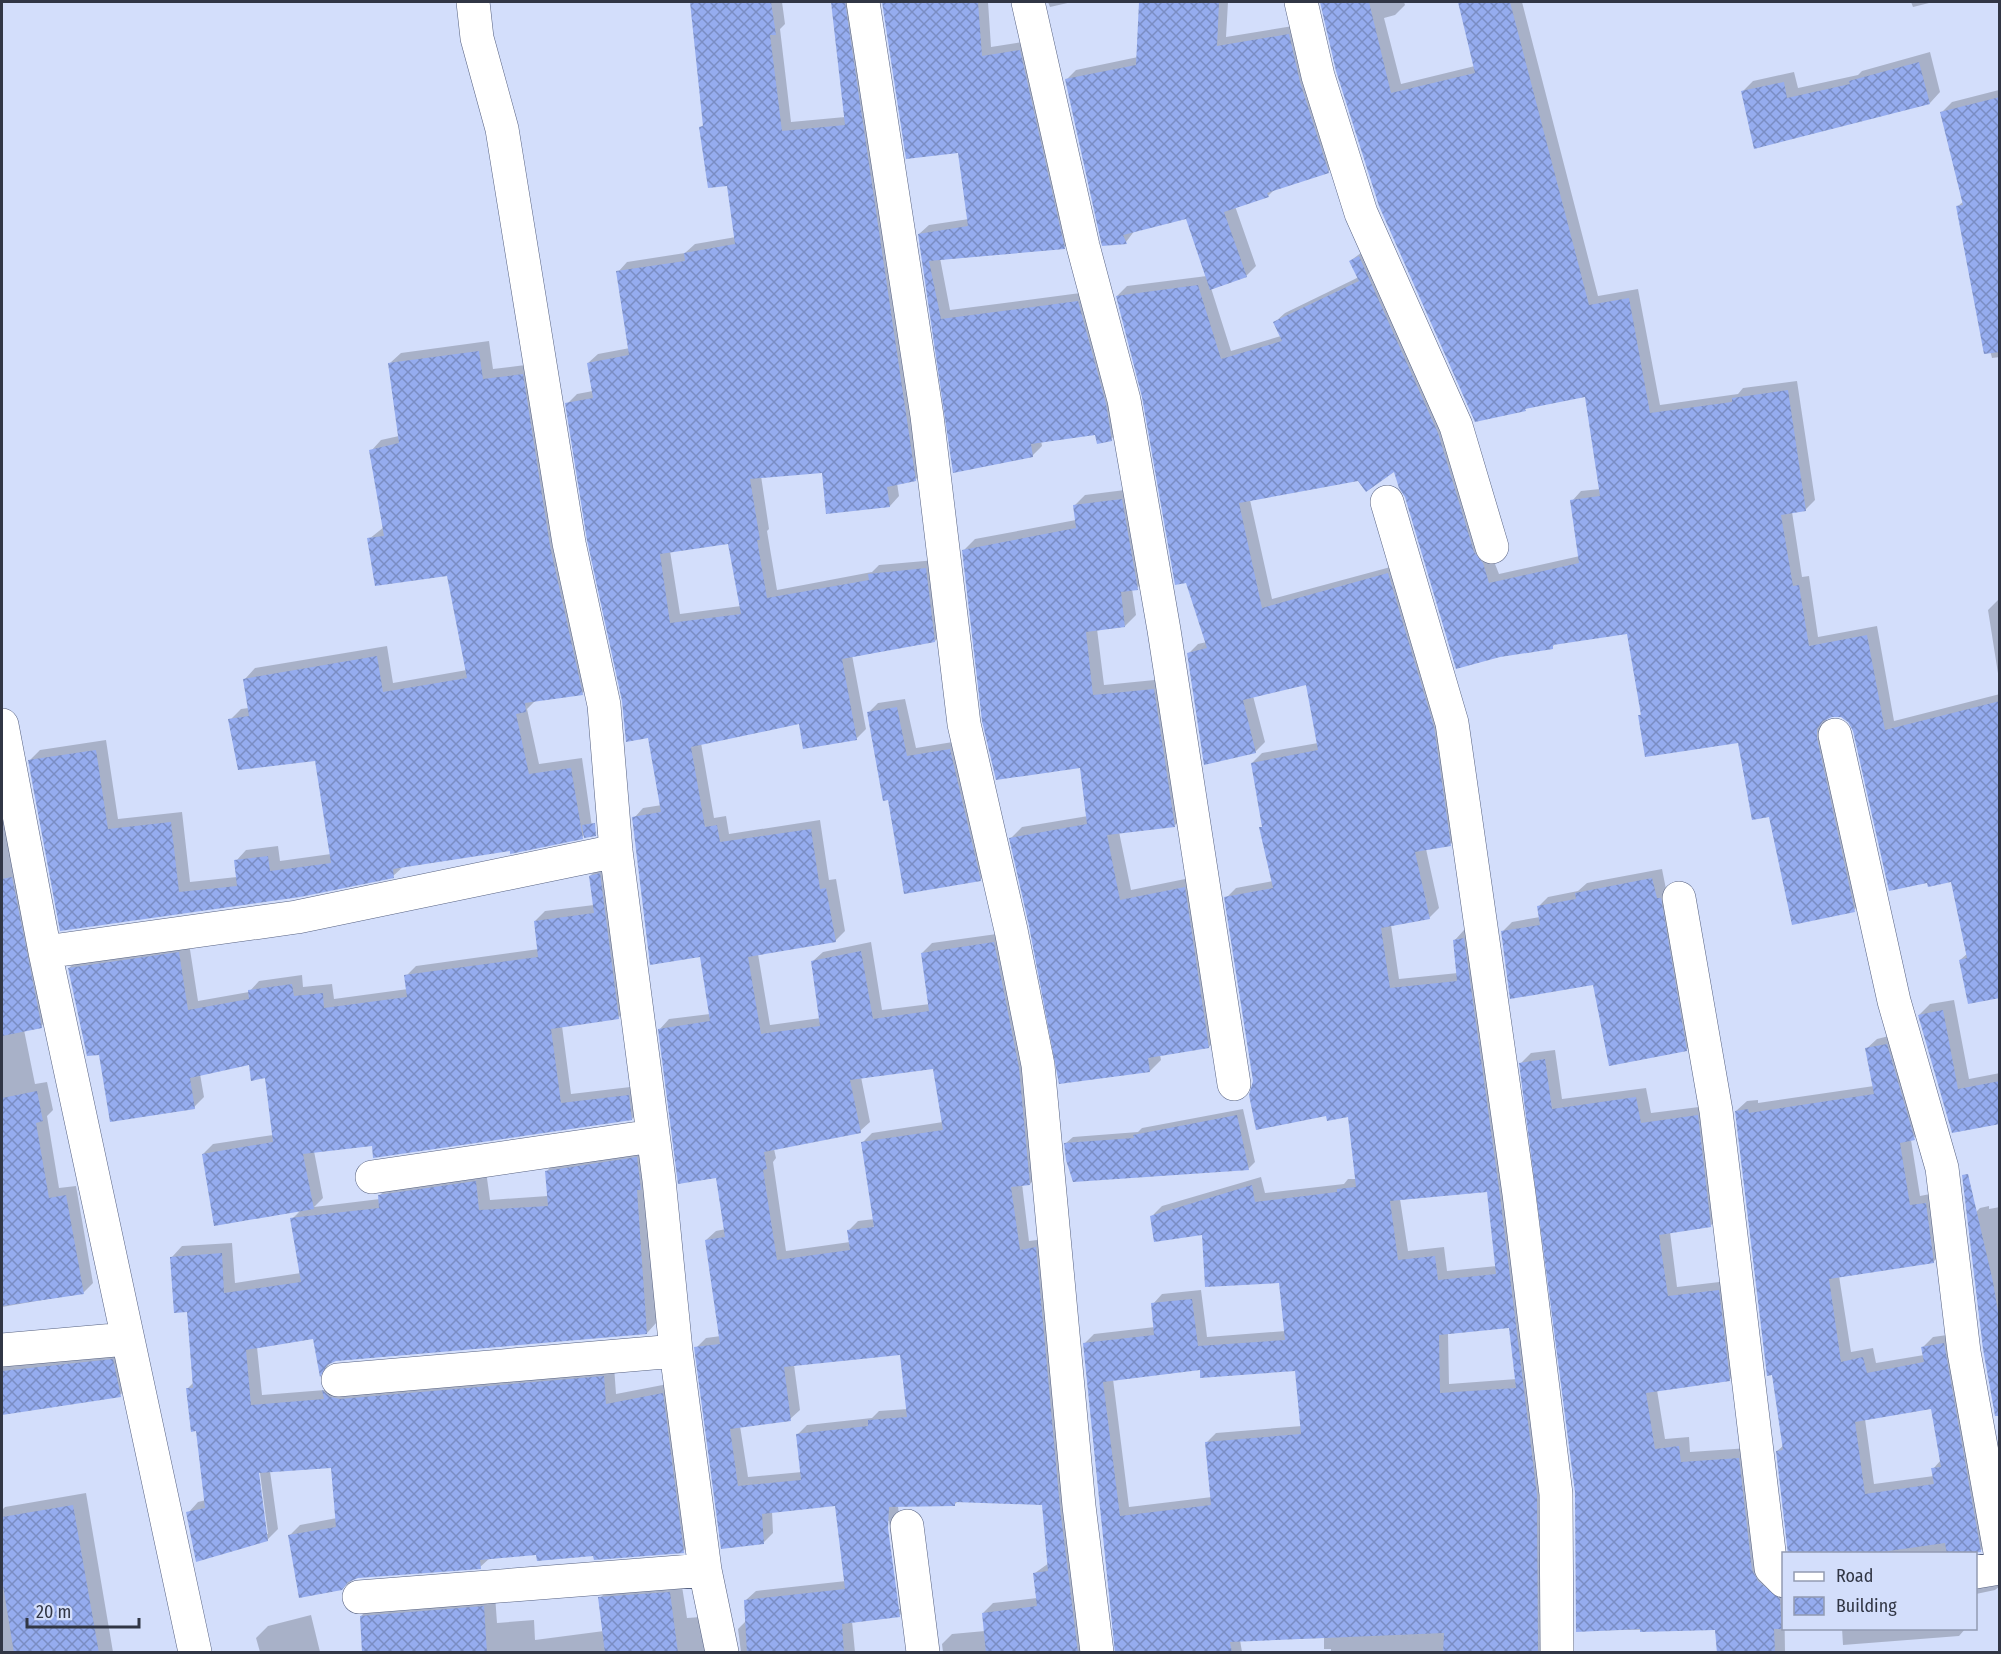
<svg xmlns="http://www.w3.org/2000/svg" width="2001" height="1654" viewBox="0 0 2001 1654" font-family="'Fira Sans Condensed',sans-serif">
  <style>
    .shadow { fill: #0003; fill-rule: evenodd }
    .building { fill: url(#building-cross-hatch); fill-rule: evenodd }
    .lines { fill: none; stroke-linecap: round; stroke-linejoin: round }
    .minor-casing { stroke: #566181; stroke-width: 34 }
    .minor { stroke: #fff; stroke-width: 33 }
  </style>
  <defs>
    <pattern id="building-cross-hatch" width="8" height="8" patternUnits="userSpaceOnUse" patternTransform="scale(1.5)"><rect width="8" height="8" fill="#95acef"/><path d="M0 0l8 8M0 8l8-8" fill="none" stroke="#7a8dc3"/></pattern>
  </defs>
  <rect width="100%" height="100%" fill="#d3defb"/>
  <path class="shadow" d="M691,2h91l3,22 -5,5 11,93 54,-5 -13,-115h23l70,468 -10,10 -18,3 2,13 -9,10 -67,-35 -62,5 8,53 -2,2 10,59 95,-18 7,-7 57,-5 8,71 -9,10 -83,14 14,74 -10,10 -56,-17 -99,21 13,75 12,-2 3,18 91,-14 9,60 7,-1 9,52 -10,10 -77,13 12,71 51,-7 -8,-57 10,-9 48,-10 11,68 48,-6 -8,-51 10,-10 72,-10 35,241 -9,10h-8l7,57 16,-2 46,413h-148l-1,-8 10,-10 33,-3 -2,-18 10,-10 44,-5 -2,-25 14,-10 -6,-59 -85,-3 -3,3 -57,2 11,100 -10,10 -47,5 3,31h-114l-3,-23 9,-9 -1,-20 10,-9 90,-10 -9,-77 -65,7 1,22 -10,10 -41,4 -26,-199 10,-10 15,-2 -15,-96 10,-9 10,-2 -9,-53 -57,-147 9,-10 41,-5 -9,-59 -67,-137 9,-10 19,-3 -13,-69 -25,-35 -57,-297 10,-10 16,-3 -5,-28 10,-9 32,-6 -12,-76 9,-10 58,-9 10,-9 41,-7 -7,-53 -28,-57 4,-4zM729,542l12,64 -61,8 -10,-63zM934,1067l9,55 -71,11 -9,9 12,77 -17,2 -9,9 1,12 -64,9 -13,-89 3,-4 -2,-9 86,-18 10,-9 -9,-45zM901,1354l7,55 -29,2 -7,7 -65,7 -10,10 5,37 -54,5 -8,-51 50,-7 10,-9 -6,-45zM886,1521h3l11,88h-3z
    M883,2h105l3,45 38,-6 44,197 -9,10 -124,10 10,52 138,-18 33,138 -10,9 -14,-6 -56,8 1,5 -10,10 -78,16 -35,-238 10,-9 40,-6 -10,-68 -52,6z
    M1048,2h24l-22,5z
    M1141,2h87l-2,35 73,-12 39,137 -10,10 -53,17 -7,7 -33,10 21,60 -10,10 -35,12 20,63 50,-15 -6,-14 10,-9 74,-36 -9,-16 19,-14 130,327 81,-18 -8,-55 9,-10 19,-2 -13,-93 -59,11 -3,2 -187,-338 -17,-69h83l1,3 -10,10 -11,3 17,66 74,-18 -15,-64h62l76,294 40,-7 22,116 78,-11 5,-6 54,-7 18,119 -10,10 -13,2 10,65 7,-1 9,61 59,-11 17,95 106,-27v303l-40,-37 8,-7 -16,-73 -102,-159 -8,-5 -15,1 -1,11 38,172 -10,10 -84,-95 -30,-73 -101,-26 3,-3 -14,-81 -72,11 -4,4 -52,8 -94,-159 -11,-26 -145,30 22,99 126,-34 45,152 17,118 -10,10 -24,4 13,59 -10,10 -38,7 8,54 59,-6 -3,-33 9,-10 9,-1 73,556 5,167h-220v-3h-7v-11l-84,2 2,12h-111l-47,-308 10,-10 61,-7 -2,-23 9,-10 39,-4 6,47 79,-6 -6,-49 -77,-48 -51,-18 10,-10 99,-29 4,16 79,-9 4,-5h8l-7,-64h-22l-73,-34 -28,-183 10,-10 37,-7 -12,-53 2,-2 -11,-63 10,-10 56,-10 -11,-60 -54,13 12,46 -10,10 -67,-98 10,-10 9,-2 -90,-346 10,-10 80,-10 -20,-58 -52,12 -9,12 -22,2 -38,-164 10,-10 62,-13zM1488,1190l9,76 -50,5 -3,-24 -36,4 -8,-52zM1510,1327l7,52 -68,5 -1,-51zM1201,1369h95l6,57 -86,7 -9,9 5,55 -83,10 -16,-128z
    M1911,2h22l-20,5z
    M1930,52l10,40 -10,11 -175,44 -13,-55 11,-11 41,-9 4,16 60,-13 4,-4z
    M2000,85v272l-8,1 -18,-70 -16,-82 6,-5 -23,-88 11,-11 47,-12z
    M489,341l4,28 40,-5 59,319 -10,11 -46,6 -9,9 12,55 43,-6 10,69 -10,10 -178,29 -11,10 -332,53 -32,-168 11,-11 66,-10 12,79 64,-7 8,70 47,-5 -1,-16 10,-11 32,-4 2,15 51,-7 -14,-95 -87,-39 11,-11 8,-1 -4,-29 10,-11 132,-22 6,37 74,-13 -19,-96 -79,-35 15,-12 -13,-76 10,-11 18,-4 -9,-73 11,-10z
    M1133,489l15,88 -11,11 -5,1 4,26 -11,11 -28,3 7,56 61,-6 21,135 -11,11 -56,7 12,58 64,-13 25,159 -11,11 -49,8 1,5 -11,11 -119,-145 -20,-88 11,-11 66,-11 -7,-50 -117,-216 11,-11 101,-19 -2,-14 11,-11z
    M1998,600h2v86l-12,-76z
    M905,699l11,49 43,-7 30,130 -9,9 -91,-82 -20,-86 9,-9z
    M2,788l50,228 -11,10 -17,4 11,54 12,-2 6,28 -6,6 12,72 17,-2 17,97 -10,10 -81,14z
    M610,864l18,144 -10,10 -56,8 9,68 68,-8 3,23 -10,10 -318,32 9,47 -9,9 66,-8 -1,-3 11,-11 96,-14 4,29 58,-4 -1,-25 10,-11 90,-13 10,175 -10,11 -315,28 -11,13 -7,-36 -57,9 5,48 63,-5 9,-9 280,-15 2,28 57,-11 21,158 -11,10 -145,2 -48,5 -10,9 -123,10 -16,12 -52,-53 11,-11 37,-7 -5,-52 -62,5 8,58 -11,11 -79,-27 10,-11 8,-2 -9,-71 -10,-40 7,-7 -6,-72 -16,-53 10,-11 50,-3 3,40 66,-10 -9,-54 9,-9 -98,-56 10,-10 60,-9 -7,-58 -16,-13 -50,10 4,23 -10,10 -94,-54 -31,-85 10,-10 110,-15 9,58 51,-9 10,-11 43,-6 1,12 29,-3 2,15 74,-10 -2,-13 10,-10 123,-17 -4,-28 10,-10 49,-6 -4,-29 10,-10zM259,1465l9,69h-3l-9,-68z
    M1662,869l34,171 -10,10 -92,-67 -92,-51 10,-10 28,-5 -2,-10 10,-10 30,-6 9,-8z
    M1954,1000l15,79 31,-6v50l-47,9 -34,-117 11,-11z
    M1897,1034l27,95 -13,11 9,56 15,-3 9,58 -10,10 -95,15 12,76 22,-4 3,15 48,-8 -1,-8 10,-10 21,-3 36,207 -10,10 -8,3h-182l-13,-103 7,-6 -48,-334 11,-10 11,-1v3l116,-17 -8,-37 11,-10zM1932,1407l9,53 -8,9 1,7 -60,8 -9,-65z
    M1555,1050l7,49 84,-11 5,25 56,-7 14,110 -11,10 -40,6 7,55 51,-6 11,89 -10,10 -72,10 8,49 24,-2 1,15 59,-4 35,138 1,66h-67l-1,-24 -140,3 -1,-139 -55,-429 10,-10z
    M1243,1109l12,53 -7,7 -182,-26 7,-6 65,-5 4,-4z
    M1989,1206v3l11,-2v164l-31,-152 11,-11z
    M123,1350l8,35 -11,10 -118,19v-54z
    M86,1493l27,159h-111v-65h2l-2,-16v-61l3,-3z
    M1976,1577l24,2v7l-5,4 -19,4z
    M681,1580l6,38 14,-1 15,35h-352l-3,-36 12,-12 122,-9 2,28 37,-3 1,20 69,-9 -4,-33 12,-12z
    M311,1615l9,37h-60l-4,-14 12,-12z
    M1842,1628h124l-7,8 -116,9z"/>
  <path class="building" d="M690,2h81l5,33h-6l12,96 63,-6 -14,-123h14l71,479 -29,6 3,20 -64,7 -4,-41 -72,6 10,61h-3l10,58 102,-18 -1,-6 58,-6 9,74 -93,17 15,81 -54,9 -4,-25 -108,23 14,80 12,-2 3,17 91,-13 9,60 6,-1 10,54 -88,15 13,77 59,-8 -9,-65 50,-10 12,68 56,-8 -8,-58 73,-11 25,126 11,117 -19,2 9,63 16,-3 24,261 18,145h-92l-4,-40 55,-7 -4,-33 15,-2 -6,-66 -87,-3v4l-66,1 -1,21 12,89 -58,7 2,29h-97l-3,-53 101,-11 -10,-83 -73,8 2,30 -43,5 -27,-202 26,-3 -15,-104 20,-3 -9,-59 -38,6 -20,-155 52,-8 -10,-64 -50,8 -18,-148 29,-5 -13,-74 -22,4 -4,-41 -35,-161 -22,-137 28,-5 -6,-35 42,-8 -13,-84 69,-10 -1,-8 51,-9 -8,-58 -19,2 -9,-61 4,-1zM728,544l13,70 -71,9 -10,-69zM933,1069l10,61 -82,12 13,85 -27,3 3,20 -73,10 -14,-90 4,-1 -3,-17 97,-19 -11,-53zM900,1355l7,62 -39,3v6l-72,8 5,46 -63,6 -8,-57 61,-8 -7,-54z
    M882,2h96l4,54 38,-6 45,199 -136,12 12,58 137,-18 28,103 6,37 -15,3 -2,-9 -64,9 2,13 -80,16 -35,-239 50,-8 -10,-73 -52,6z
    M1139,2h80l-2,44 72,-12 11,48 29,91 -62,20 2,4 -45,15 23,65 -37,13 -24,-71 -63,16 4,9 -25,2 -1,-4 -36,-163 71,-14z
    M1320,2h49l22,91 84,-20 -17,-71h52l79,303 40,-7 21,115 82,-11v-4l56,-8 18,121 -25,4 12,71 6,-1 10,61 58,-11 18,95 115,-29v297l-32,6 -9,-44 8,-2 -16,-76 -23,5 -1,-4 -38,8 -36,-160 -5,-9 -7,-5h-9l-9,4 -6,8v9l38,174 -63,13 -23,-108 -17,3 -14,-77 -93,14 -7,-42h3l-14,-81 -74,11v4l-53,8 -44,12 -51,-172 -6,-9 -5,-16 -28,20 -8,-11 -119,22 23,105 126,-35 46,154 17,119 -36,6 15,67 -49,9 9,60 67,-7 -4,-41 11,-2 36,258 37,299 1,158h-95l1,-20 -214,9 2,11h-117l-32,-310 71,-8 -3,-32 41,-4 6,47 87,-6 -6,-57 -74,4 -3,-52 -48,7 -4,-26 102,-31 3,17 82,-10v-3l19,-2 -8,-70 -21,4 -1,-5 -70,14 -7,-35 4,-14 -29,-184 49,-9 -14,-61h3l-11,-64 67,-13 -12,-65 -63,15 13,53 -52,12 -17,-112 20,-5 -21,-65 -11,2 -33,-188 -26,-101 82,-11 23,74 61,-18 -9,-19 86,-41 -10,-20 10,-5 79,177 36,119 9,11 6,20 90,-20 -9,-63 30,-4 -15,-99 -60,12 1,2 -51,11 -96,-216 -43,-135zM1487,1192l9,82 -58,6 -3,-24 -37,4 -8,-59zM1509,1328l7,60 -76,5 -1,-58zM1200,1370v8l95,-7 6,63 -96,8 6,63 -91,11 -17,-134z
    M1919,62l11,42 -176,45 -13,-58 43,-9 3,16 63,-14 -1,-3z
    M2000,97v255l-16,2 -28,-148 7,-1 -23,-93z
    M479,351l4,28 40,-5 27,172 33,149 -58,8 1,9 -10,2 13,60 42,-6 12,71 -73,15v-3l-117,18 1,9 -94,19 -240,34 -32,-171 68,-10 12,79 63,-7 8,70 58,-6 -3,-26 34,-4 2,15 61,-8 -16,-102 -77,9 -10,-51 21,-3 -6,-37 134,-23 6,36 84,-14 -20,-102 -72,10 -8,-48 17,-2 -15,-86 30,-7 -11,-80z
    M1122,499l16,91 -17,2 4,35 -39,5 7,63 61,-6 21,138 -68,8 13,65 65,-13 24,161 -61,10 2,14 -91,12 -30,-158 -20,-88 78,-14 -7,-56 -84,12 -14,-59 -20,-171 114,-22 -3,-23z
    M897,707l10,49 43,-7 31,132 -77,13 -16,-94 -5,1 -16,-89z
    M595,823l1,13 -12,2 -2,-13z
    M600,873l19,146 -68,10 10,74 68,-8 3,25 -259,38 -1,-12 -69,8 11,55 -100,17 -12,-72 71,-12 -8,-64 -14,3 -2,-16 -59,13 5,31 -85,13 -11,-67 -12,1 -19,-88 111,-16 9,58 61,-11 -1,-9 44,-6 2,12 29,-3 1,15 83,-11 -3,-22 134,-18 -4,-36 60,-8 -5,-37z
    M12,877l30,151 -40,8v-157z
    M1652,878l5,20h4l26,153 -78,15 -16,-81 -83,14 -9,-68 39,-6 -3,-19 39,-7 -1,-6z
    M1943,1010l15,79 42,-8v43l-48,9 -34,-118z
    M1887,1044l28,96 -15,3 10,62 16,-2 8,60 -105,16 12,83 22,-5 4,16 57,-11 -3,-15 23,-4 37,209 -34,2 -2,-11 -78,11h-79l-12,-103 7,-1 -11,-75 -5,1 -32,-265 13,-2 1,4 125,-19 -9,-46zM1931,1409l10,58 -10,1 3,16 -69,10 -10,-72z
    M1545,1059l7,50 84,-12 5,26 57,-8 13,112 -52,8 9,61 51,-6 11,91 -84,12 9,56 24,-3 2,16 58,-4 13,112 6,11 22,18 2,30h-8l1,24h-58l-2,-23 -75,2v-3l-64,3 -1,-140 -56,-429z
    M37,1091l6,30 -7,2 13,75 17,-3 18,99 -82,12v-208z
    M1237,1115l12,55 -176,12 -7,-22 -2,-17 70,-5 -1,-3z
    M637,1157l4,33h-4l10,144 -311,27 -9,4 -7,12 -7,-38 -67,11 5,55 73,-6 -2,-9 8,7 10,2 264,-23 2,28 57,-11 21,160 -90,7 -1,-4 -56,5 -1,-6 -56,5 1,9 -123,9 -10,4 -6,8 -43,8 -11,-63 48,-8 -5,-59 -72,5 9,68 -72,21 -10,-50 19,-4 -9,-77 -5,1 -5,-44h7l-6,-76 -13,1 -4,-56 52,-4 2,40 77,-11 -11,-64 89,-10 -1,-13 98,-14 3,29 69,-4 -3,-35z
    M1968,1174l25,108 7,42v92h-5l-12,-67 -21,-174z
    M113,1359l8,38 -119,18v-44z
    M73,1505l26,148h-85l-12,-74v-62z
    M670,1592l8,61h-73l-7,-56z
    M484,1606l3,47h-125l-2,-37z"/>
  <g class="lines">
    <g class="minor-casing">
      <path id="minor" d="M473,2l4,36 25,91 67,414 35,162 12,146 43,329 17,171 29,219 17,82
        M863,2l64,414 37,308 47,206 27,135 41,441 18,146
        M1028,2l55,244 41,154 40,230 70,454
        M1301,2l17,74 43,137 95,213 36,121
        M1387,502l65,221 67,471 37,300 1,158
        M2,725l43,227 150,700
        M1835,735l59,266 48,167 22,184 36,200
        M1679,898l37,213 55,457 13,13
        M45,952l252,-35 319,-66
        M372,1177l281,-41
        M2,1350l125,-11
        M338,1380l338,-29
        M907,1526l16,126
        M1976,1572l24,-4
        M359,1597l346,-27"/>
    </g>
    <use href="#minor" class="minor"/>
  </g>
  <rect width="2001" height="1654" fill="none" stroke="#313645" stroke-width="6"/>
  <rect x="1782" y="1552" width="195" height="78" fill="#d3defb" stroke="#929bb2" stroke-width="1.5"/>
  <rect x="1794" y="1572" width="30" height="9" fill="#ffffff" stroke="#929bb2" stroke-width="1.5"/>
  <text x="1836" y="1582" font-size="18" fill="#313645">Road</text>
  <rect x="1794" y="1597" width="30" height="18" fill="url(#building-cross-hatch)" stroke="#929bb2" stroke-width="1.5"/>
  <text x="1836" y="1612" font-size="18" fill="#313645">Building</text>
  <path d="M27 1618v9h112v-9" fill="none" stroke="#313645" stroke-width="3"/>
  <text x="36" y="1618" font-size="18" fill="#313645" stroke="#d3defb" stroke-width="4.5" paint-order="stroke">20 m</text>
</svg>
